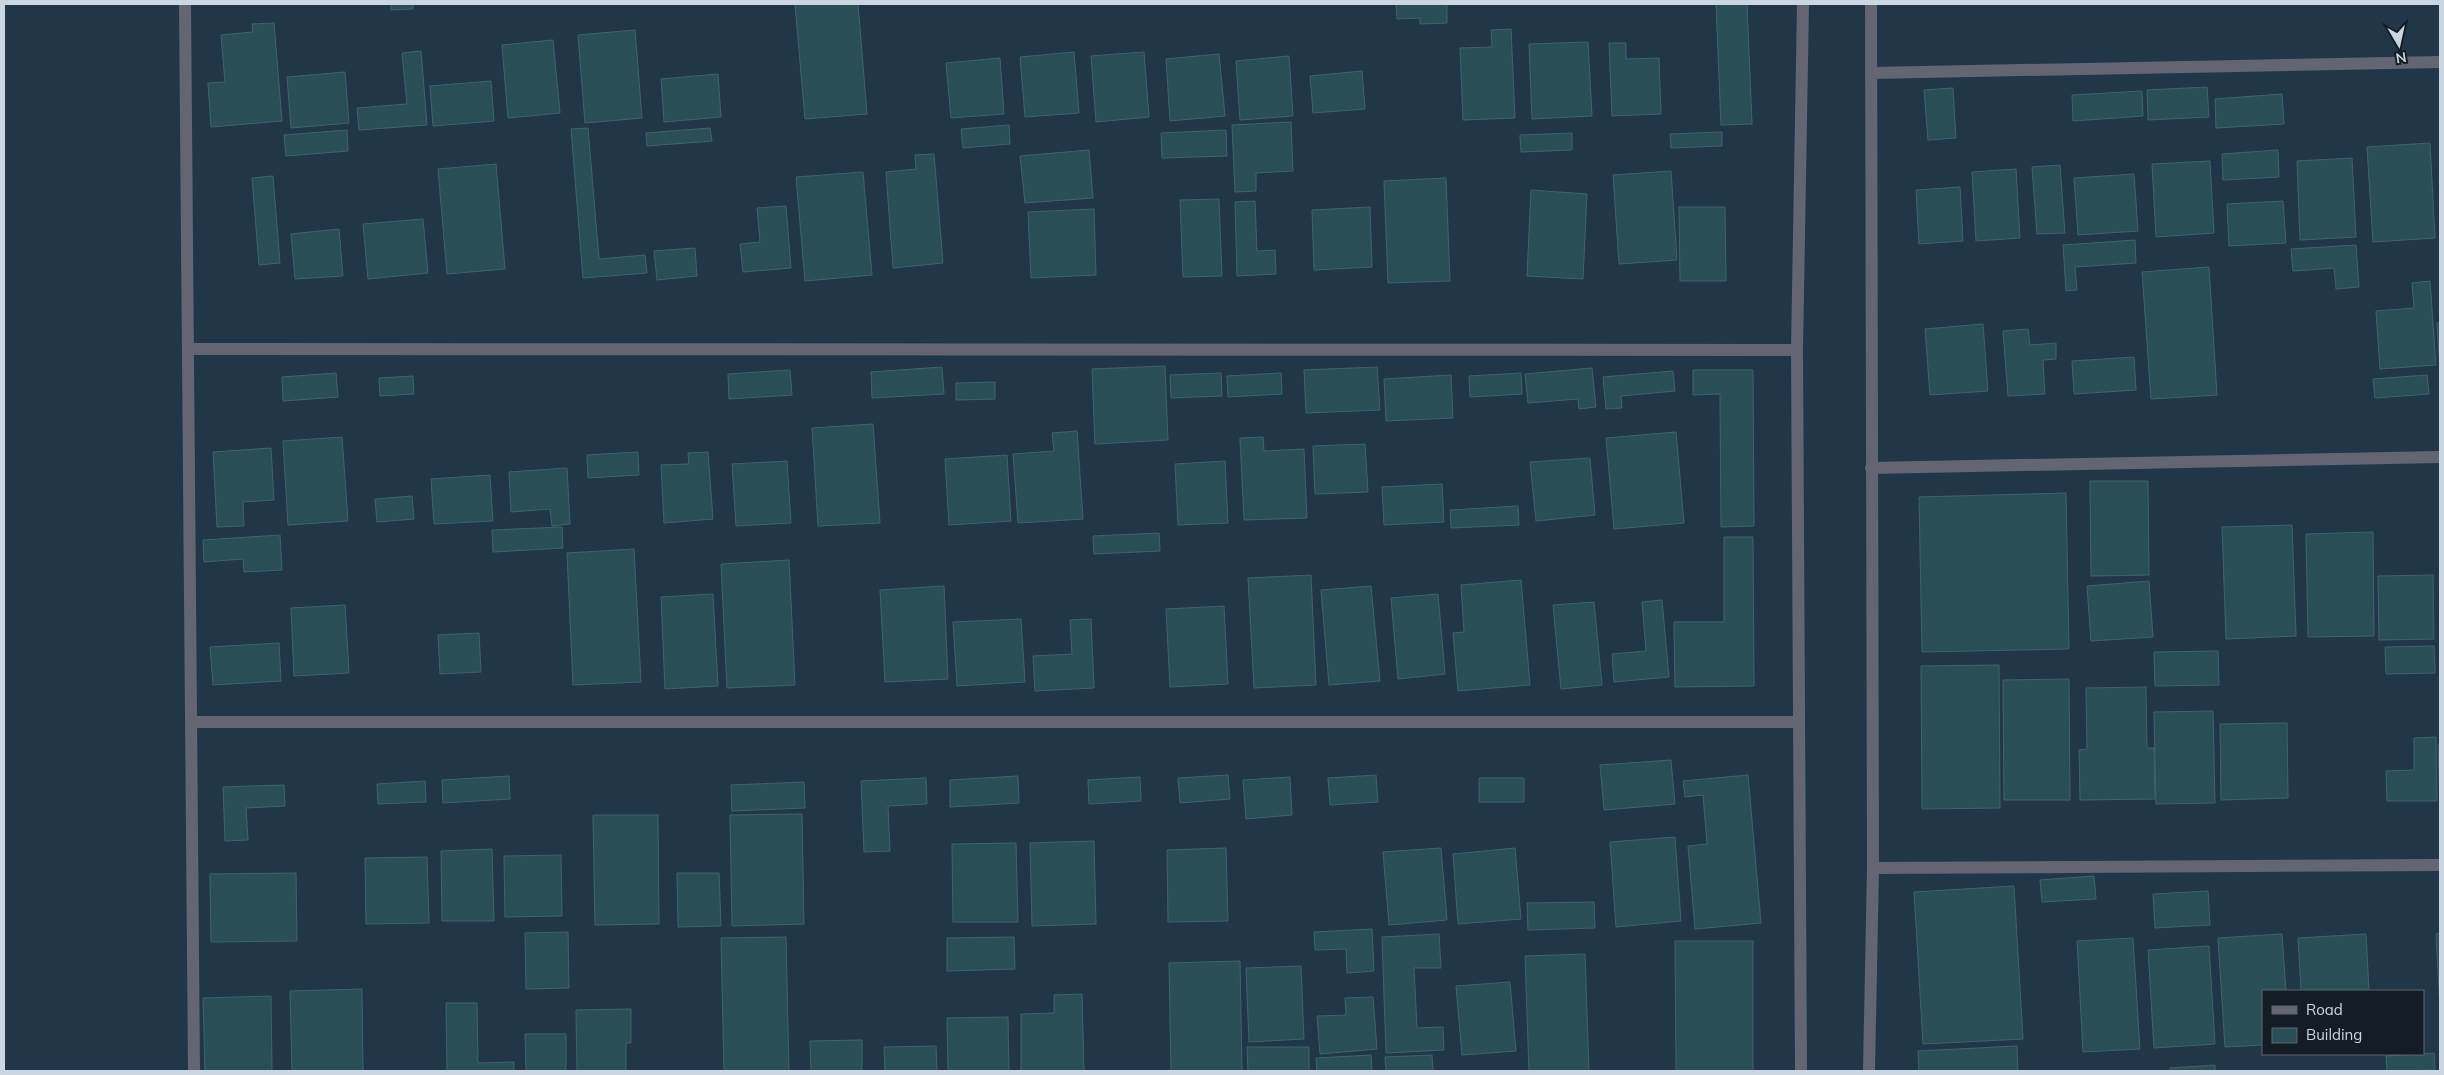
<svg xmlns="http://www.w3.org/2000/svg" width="2444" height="1075" viewBox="0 0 2444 1075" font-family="Mulish,sans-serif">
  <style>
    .building { fill: #2a4e55; stroke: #40646b }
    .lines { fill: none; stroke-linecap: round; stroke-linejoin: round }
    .minor { stroke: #636672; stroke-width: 12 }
  </style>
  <rect width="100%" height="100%" fill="#213749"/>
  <path class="building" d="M391,4h22v5l-22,1z
    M795,4h63l9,110 -62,5z
    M1396,4h51v19l-27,1v-6l-23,1z
    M1716,4h31l5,120 -31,1z
    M274,23l8,98 -71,6 -3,-44 17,-1 -4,-47 32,-3 -1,-8z
    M1511,29l4,89 -52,2 -3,-72 32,-1 -1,-17z
    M635,30l7,88 -57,5 -7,-88z
    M553,40l7,73 -52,5 -6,-73z
    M1588,42l4,74 -60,3 -3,-75z
    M1609,43h17v16l33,-1 2,56 -49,2z
    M421,51l6,74 -68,5 -2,-22 50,-4 -5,-51z
    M1074,52l5,61 -54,4 -5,-60z
    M1144,52l5,65 -53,5 -5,-66z
    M1219,54l6,62 -55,5 -4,-62z
    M1289,56l4,60 -53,4 -4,-59z
    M1000,58l4,56 -53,4 -5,-55z
    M1362,71l3,38 -52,4 -3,-37z
    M345,72l4,51 -58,5 -4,-51z
    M718,74l3,43 -57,5 -3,-43z
    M491,81l3,40 -61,5 -3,-40z
    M2207,87l2,30 -61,3 -1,-30z
    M1953,88l3,50 -28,2 -4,-50z
    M2142,91l1,25 -70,5 -1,-26z
    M2282,94l2,30 -68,4 -1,-29z
    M1291,122l2,49 -37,2v18l-21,1 -3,-67z
    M1009,125l1,19 -47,4 -2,-19z
    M588,128l11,131 46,-4 2,18 -64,5 -12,-149z
    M710,128l2,13 -65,5 -1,-13z
    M347,130l1,21 -62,5 -2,-21z
    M1226,130l1,26 -65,2 -1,-25z
    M1722,132v14l-51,2 -1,-14z
    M1572,133v17l-51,2 -1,-17z
    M2430,143l5,95 -62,4 -6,-95z
    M1089,150l4,48 -68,5 -5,-47z
    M2278,150l1,27 -56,3 -1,-26z
    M934,154l9,109 -50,5 -7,-96 30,-3 -1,-14z
    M2352,158l4,79 -56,3 -3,-79z
    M2210,161l4,72 -58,4 -4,-73z
    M496,164l9,105 -58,5 -9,-105z
    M2060,165l5,68 -28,1 -5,-67z
    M2016,169l4,69 -44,3 -4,-69z
    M1671,171l6,89 -58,4 -6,-89z
    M863,172l9,103 -67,6 -9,-104z
    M2134,174l4,57 -60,4 -4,-57z
    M273,176l7,87 -21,2 -7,-87z
    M1446,178l4,103 -62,2 -4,-102z
    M1960,187l3,54 -44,3 -3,-54z
    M1531,190l56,4 -4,85 -56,-3z
    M1219,199l3,77 -39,1 -3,-77z
    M1255,201l2,50 18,-1 1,24 -39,2 -2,-74z
    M2283,201l3,42 -57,3 -2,-42z
    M786,206l5,62 -48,4 -3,-28 20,-2 -3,-34z
    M1370,207l2,60 -58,3 -2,-60z
    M1679,207h46l1,74h-46z
    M1094,209l2,66 -65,3 -3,-66z
    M423,219l5,54 -60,6 -5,-55z
    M339,229l4,47 -48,3 -4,-45z
    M2135,240l1,23 -61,4 2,23 -11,1 -3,-46z
    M2356,245l3,42 -23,2 -2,-21 -41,3 -2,-22z
    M695,248l2,28 -40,4 -3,-29z
    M2209,267l8,128 -66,4 -9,-127z
    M2430,281l6,84 -56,4 -4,-58 38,-3 -2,-25z
    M2437,323h3v50z
    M1983,324l5,67 -58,4 -5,-66z
    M2028,329l2,16 26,-2v16l-13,1 2,34 -37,2 -5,-65z
    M2134,357l2,33 -62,4 -2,-33z
    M1165,366l3,74 -73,4 -3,-75z
    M942,367l2,27 -72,4 -1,-26z
    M1377,367l3,43 -74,3 -2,-43z
    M1592,368l4,39 -17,2 -1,-10 -50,4 -3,-29z
    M790,370l2,25 -63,4 -1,-25z
    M1693,370h60l1,156 -33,1 -1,-133 -27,1z
    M1673,371l2,20 -54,5 1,12 -16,1 -3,-32z
    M336,373l2,24 -55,4 -1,-24z
    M1221,373l1,23 -51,2 -1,-23z
    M1281,373l1,21 -54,3 -1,-21z
    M1521,373l1,21 -52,3 -1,-21z
    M1451,375l2,43 -67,3 -2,-42z
    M2427,375l2,19 -54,4 -2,-19z
    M413,376l1,18 -34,2 -1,-18z
    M995,382v17l-39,1v-17z
    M873,424l7,99 -62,3 -6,-98z
    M1077,431l6,88 -65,4 -5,-69 41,-3 -2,-18z
    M1676,432l8,91 -70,6 -8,-91z
    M342,437l6,84 -60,4 -5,-84z
    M1263,437l1,14 40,-2 3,69 -63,2 -4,-82z
    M1365,444l3,48 -53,2 -2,-48z
    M271,448l3,52 -31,2 1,24 -27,1 -4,-75z
    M638,452l1,23 -51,3 -1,-23z
    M708,452l5,67 -49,4 -3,-58 28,-1 -1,-11z
    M1007,455l4,66 -62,4 -4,-66z
    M1590,458l5,57 -59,6 -6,-59z
    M787,461l4,62 -55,3 -4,-62z
    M1225,461l3,62 -50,2 -3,-61z
    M567,468l3,56 -18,2 -2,-17 -39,3 -2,-40z
    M490,475l3,46 -59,3 -3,-45z
    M2090,481h58l1,94 -58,1z
    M1442,484l2,38 -60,3 -2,-38z
    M2066,493l3,156 -147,3 -3,-155z
    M412,496l2,23 -37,3 -2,-23z
    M1518,506l1,19 -68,3 -1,-18z
    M2292,525l4,111 -70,3 -4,-112z
    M562,527l1,21 -70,4 -1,-22z
    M2373,532l1,104 -66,1 -2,-103z
    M1159,533l1,18 -66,3 -1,-18z
    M280,535l2,35 -38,2 -1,-13 -39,3 -1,-22z
    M1724,537h29l1,149 -79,1 -1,-65h50z
    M634,549l7,133 -68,3 -6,-132z
    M789,560l6,125 -68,3 -6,-124z
    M1311,575l5,110 -62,3 -6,-110z
    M2433,575l1,64 -55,1 -1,-64z
    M1521,580l9,105 -72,6 -5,-58 11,-1 -3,-47z
    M2149,581l4,56 -62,4 -4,-55z
    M944,586l4,93 -63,3 -5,-92z
    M1371,586l9,95 -51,4 -8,-95z
    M713,594l5,92 -53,3 -4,-92z
    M1438,594l7,80 -47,5 -7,-81z
    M1662,600l7,77 -55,5 -2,-28 34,-3 -4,-49z
    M1594,602l8,83 -41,4 -8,-84z
    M345,605l4,68 -55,3 -3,-68z
    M1224,606l4,78 -58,3 -4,-78z
    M1021,619l4,63 -68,4 -4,-64z
    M1091,619l3,69 -59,3 -2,-35 39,-2 -2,-34z
    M479,633l2,39 -41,2 -2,-39z
    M279,643l2,38 -68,4 -3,-38z
    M2434,646l1,27 -49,1 -1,-27z
    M2218,651l1,34 -64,1 -1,-34z
    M1999,665l1,143 -78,1 -1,-143z
    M2069,679l1,121h-66l-1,-120z
    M2146,687l1,61h7l1,51 -75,1 -1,-50 8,-1 -1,-61z
    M2213,711l2,92 -59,1 -2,-92z
    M2287,723l1,75 -67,2 -1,-76z
    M2436,737l1,64h-50l-1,-30 28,-1v-32z
    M2438,745h2v58z
    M1671,760l4,44 -71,6 -4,-45z
    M1228,775l2,24 -50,4 -2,-25z
    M1376,775l2,27 -48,3 -2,-27z
    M1748,775l13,148 -66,6 -7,-83 19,-2 -4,-49 -18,2 -2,-16z
    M509,776l1,23 -67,4 -1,-23z
    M1018,776l1,27 -69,4v-27z
    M1140,777l1,24 -52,3 -1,-24z
    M1290,777l2,38 -46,4 -3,-39z
    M926,778l1,26 -39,2 2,45 -26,1 -3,-71z
    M1479,778h45v24h-45z
    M425,781l1,21 -48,2 -1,-20z
    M804,782l1,26 -73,3 -1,-26z
    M284,785l1,21 -39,2 2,32 -23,1 -2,-54z
    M802,814l2,110 -72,2 -2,-111z
    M593,815h65l1,109 -64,1z
    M1675,837l6,84 -65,6 -6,-85z
    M1094,841l2,83 -64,2 -2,-83z
    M1016,843l2,79h-65l-1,-78z
    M1226,848l2,73 -60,1 -1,-72z
    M1441,848l6,72 -58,5 -6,-73z
    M1515,848l6,71 -63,5 -5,-70z
    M492,849l2,72h-52l-1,-70z
    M561,855l1,61 -57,1 -1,-61z
    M427,857l2,66 -63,1 -1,-66z
    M296,873l1,68 -86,1 -1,-68z
    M677,873h42l2,53 -43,1z
    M2094,876l2,23 -54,3 -2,-22z
    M2014,886l9,153 -100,5 -9,-152z
    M2208,891l2,34 -55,3 -2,-34z
    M1594,902l1,26 -67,2 -1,-27z
    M1372,929l2,42 -27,2 -1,-24 -31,1 -1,-18z
    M568,932l1,56 -43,1 -1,-56z
    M2440,933v76l-4,-75z
    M1439,934l2,34h-27l3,60 26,-1 1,23 -58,3 -4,-116z
    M2282,934l4,57h-23v54l-38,2 -7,-109z
    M2366,934l3,57h-68l-3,-53z
    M786,937l3,134h-65l-3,-133z
    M1014,937l1,32 -68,2v-33z
    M2133,938l7,111 -57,3 -6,-111z
    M1675,941h78v130h-77z
    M2209,946l6,98 -61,4 -6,-98z
    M1585,954l4,117h-60l-4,-115z
    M1240,961l2,110h-71l-2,-108z
    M1301,966l3,73 -55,3 -3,-74z
    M1510,982l6,69 -54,4 -6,-69z
    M362,989l1,82h-71l-2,-80z
    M1082,994l2,77h-63v-57l33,-1v-18z
    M271,996l1,75h-67l-2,-73z
    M1373,997l4,52 -57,5 -3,-38 29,-1 -1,-17z
    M446,1003h31l1,60 36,-1v9h-67z
    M631,1009v34h-5v28h-49l-1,-61z
    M1008,1017l1,54h-61l-1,-53z
    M525,1034h41v37h-40z
    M862,1040v31h-51l-1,-30z
    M936,1046l1,25h-52l-1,-24z
    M2017,1046l1,25h-99l-1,-20z
    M1247,1047h62v24h-61z
    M2434,1053l1,17 -48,1 -1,-15z
    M1371,1055l1,16h-55l-1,-13z
    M1432,1055l1,16h-47l-1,-14z
    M2215,1065v6h-45v-3z"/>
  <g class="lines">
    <path class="minor" d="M185,4l9,1067
      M1871,73l569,-11
      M189,349l1608,1
      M1871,468l569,-11
      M192,722h1607
      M1873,868l567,-3
      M1801,1071l-4,-721 6,-346
      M1869,1071l4,-203 -2,-864"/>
  </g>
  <rect width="2444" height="1075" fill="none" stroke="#cad7e2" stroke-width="10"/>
  <rect x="2262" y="990" width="162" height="65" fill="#141d26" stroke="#5d6771"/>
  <rect x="2272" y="1006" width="25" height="8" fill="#636672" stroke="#5d6771"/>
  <text x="2306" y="1015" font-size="15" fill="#cad7e2">Road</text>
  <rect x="2272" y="1028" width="25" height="15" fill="#2a4e55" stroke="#5d6771"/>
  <text x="2306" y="1040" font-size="15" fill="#cad7e2">Building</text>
  <g transform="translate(2399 45) rotate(171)" stroke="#141d26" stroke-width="4" paint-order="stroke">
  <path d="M0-4L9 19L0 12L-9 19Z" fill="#cad7e2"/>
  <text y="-8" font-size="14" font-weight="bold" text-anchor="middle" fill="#cad7e2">N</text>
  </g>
</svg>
